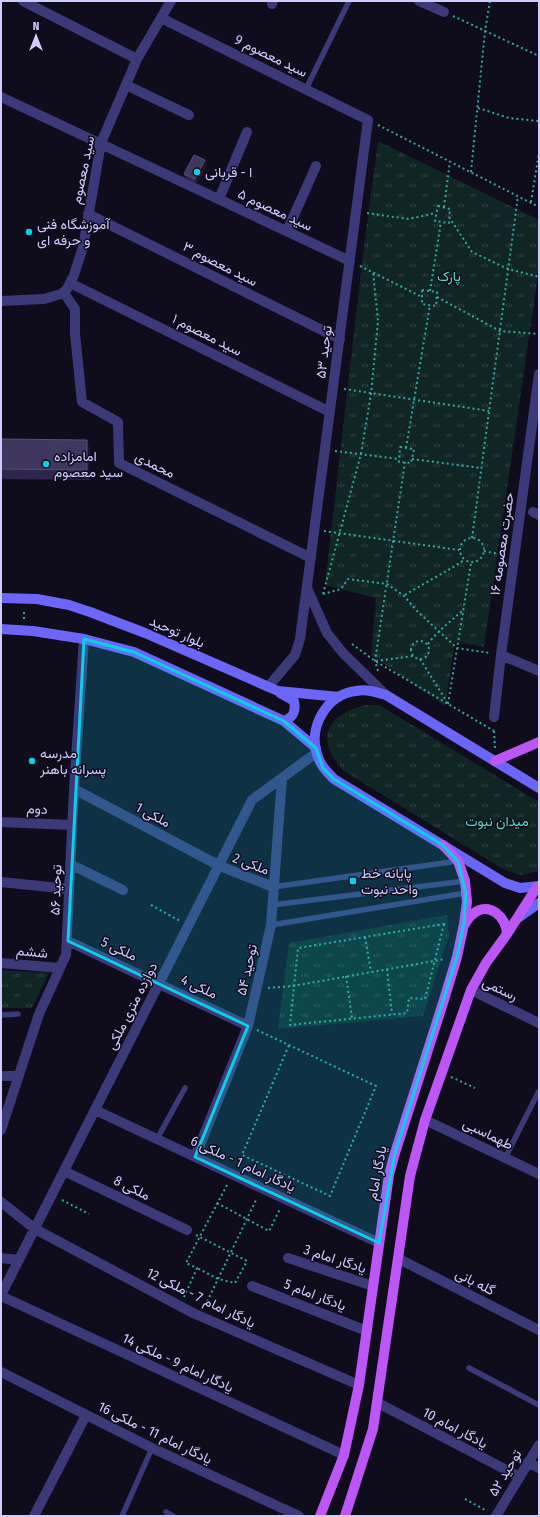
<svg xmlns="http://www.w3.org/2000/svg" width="540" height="1517" viewBox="0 0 540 1517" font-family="'Fira Sans Condensed',Vazirmatn,sans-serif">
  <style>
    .park { fill: url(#park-tufts) }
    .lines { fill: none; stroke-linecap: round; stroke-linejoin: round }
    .path { stroke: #32a8a2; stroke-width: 2; stroke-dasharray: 2 3; stroke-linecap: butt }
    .lane { stroke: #3c3979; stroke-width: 5.5 }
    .street { stroke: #3c3979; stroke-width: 10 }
    .secondary { stroke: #6b65f8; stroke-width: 10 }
    .primary { stroke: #bd56f7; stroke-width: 10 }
    .wall { fill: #2d254a }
    .shaded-wall { fill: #1a142f }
    .building { fill: #3f375d; stroke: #564e76 }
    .marked { fill: #0bcfe8; fill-opacity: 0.2; stroke: #0bcfe8; stroke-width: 3; stroke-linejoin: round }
    .poi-dot { fill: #0bcfe8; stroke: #0f0c1c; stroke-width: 1.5 }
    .labels { text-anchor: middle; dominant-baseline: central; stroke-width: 3; stroke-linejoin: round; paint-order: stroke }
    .street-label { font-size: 14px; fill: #d0cafd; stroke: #0f0c1c }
    .poi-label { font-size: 14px; fill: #d0cafd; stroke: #0f0c1c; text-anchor: start }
    .park-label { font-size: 14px; fill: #5ad8ba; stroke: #0f0c1c }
  </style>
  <defs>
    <pattern id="park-tufts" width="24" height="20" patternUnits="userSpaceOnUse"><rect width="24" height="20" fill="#102625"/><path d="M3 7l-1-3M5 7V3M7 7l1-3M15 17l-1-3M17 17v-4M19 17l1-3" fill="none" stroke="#324446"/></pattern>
  </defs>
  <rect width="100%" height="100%" fill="#0f0c1c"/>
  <path class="park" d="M378,141l161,79v48l-55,379 -29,-5 -10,64 -74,-51 5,-57 -51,-13 36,-314z
    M366,705h13l160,97v69l-19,4 -17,-6 -159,-98c-30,-32 -18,-56 22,-66z
    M447,915l2,20 -26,81 -145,13 11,-86z
    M1,970l48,3 -17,35h-31z"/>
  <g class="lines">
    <path class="path" d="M453,16l86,40
      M478,108l31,10 30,3
      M378,125l161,82
      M471,172l14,-141 5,-30
      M531,202l8,-49
      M438,206l12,3 -1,14 -14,-2z
      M444,207l6,-46
      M367,213l41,6 28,-6
      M449,217l23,35 36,17 31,8
      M360,266l62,31
      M422,290l15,2 -1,14 -14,-2z
      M430,291l11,-69
      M437,297l63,34 39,3
      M344,389l145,22
      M400,447l14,2 -3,14 -12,-1z
      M406,448l24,-143
      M335,451l64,8
      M412,459l69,9
      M324,531l135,19
      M460 550a12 12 0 1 1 24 0a12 12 0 1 1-24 0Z
      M472,538l46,-342
      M484,551l20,4
      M323,594l38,-140 10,-60 7,-73 -5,-49
      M323,594l18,-5 7,-10 39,5 17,12 14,16 39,36 33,5
      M405,595c19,-12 40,-22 59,-35
      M24,619v-10
      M411 650a9 9 0 1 1 18 0a9 9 0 1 1-18 0Z
      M352,644l23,17 119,70
      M428,644c10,-14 24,-23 36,-35
      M420,659l27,43
      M376,661l37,-5
      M378,671l-3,-10 30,-199
      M448,704l23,-141
      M494,731l1,17
      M151,905l29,16
      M444,924l-19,75 -16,-1 -2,15 -117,12 8,-77z
      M365,937l6,35
      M387,969l5,45
      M346,976l6,42
      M268,988l25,-2 152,-27
      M257,1030l119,56 -46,110 -88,-41 47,-110
      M451,1077l24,11
      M62,1200l27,14
      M217,1203l52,28 11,-22
      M196,1235l51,26 -12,22 -17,-4 -21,-11
      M184,1297l13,-29 -11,-5 41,-78
      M205,1306l52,-108
      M465,1499l22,12"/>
    <path class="lane" d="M306,89l43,-88
      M273,887l185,-26
      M272,905l193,-24
      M271,925l195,-32
      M1,1015l17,-1
      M157,1139l28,-51
      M505,1158l34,-67
      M469,1368l70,37
      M166,1512l7,4
      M122,1516l30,-68"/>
    <path class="street" d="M23,1l114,58
      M419,1l25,11
      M272,4l1,-3
      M161,18l207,102 -68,519 -5,16 -27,32
      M126,85l63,30
      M1,97l349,164
      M219,199l28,-67
      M88,214l252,125
      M287,231l29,-65
      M70,283l260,129
      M64,293l11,16v25l7,68 36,20 1,41 192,95
      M1,301l43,-2 17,-5 6,-5 7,-14 9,-28 18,-104 36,-84 34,-58
      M533,512l6,3
      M307,588l20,45 16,20 43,42
      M501,655l38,16
      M494,717l7,-62 38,-281
      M74,789l146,77 53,21
      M1,822l71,3
      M70,864l53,26
      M1,882l68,7
      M68,941l180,85
      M1,963l59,5
      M471,990l68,33
      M1,1076h16
      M95,1110l284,133
      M425,1120l114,54
      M1,1130l38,-116 27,-59 8,-166 10,-150
      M195,1157l53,-131 23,-101 11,-147
      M64,1171l123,59
      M1,1202l34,27 158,84 166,72
      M1,1258l18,2
      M288,1258l85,28
      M399,1259l140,71
      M252,1286l115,45
      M1,1295l251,-495 64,-47
      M1,1296l343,159
      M1,1372l151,76 147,68
      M378,1403l142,74
      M528,1462l11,6
      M34,1516l52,-101
      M496,1516l43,-71"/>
    <path class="secondary" d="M1,598l36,1 32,6 21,7 55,21 133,58 61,6
      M1,629l32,2 51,8 50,13 150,69 32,27
      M280,693l14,8c2,10 0,16 -10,20
      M539,788l-153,-93c-10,-3 -19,-6 -30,-4 -29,3 -48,36 -39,63 3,11 10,18 17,25l171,104 15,5 19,-2
      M518,918l21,-15"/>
    <path class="primary" d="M495,761l44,-19
      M465,924c2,-4 5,-8 8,-10 16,-14 34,4 34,20
      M320,1516l24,-61 15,-70 30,-210 6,-22 48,-150 14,-46 7,-33 3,-22 -2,-21 -7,-20 -15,-16
      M345,1516l28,-87 37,-253 15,-56 46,-130 15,-27 21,-29 30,-47"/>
  </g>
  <path class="wall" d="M205,160l2,5 -10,19 -11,-5 -2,-5z
    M1,439l89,11v30l-89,-1z"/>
  <path class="shaded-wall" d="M205,160l2,5 -10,19 -2,-5z
    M87,440l3,10v30l-3,-10z"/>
  <path class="building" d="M194,155l11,5 -10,19 -11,-5z
    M1,439l86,1v30l-86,-1z"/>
  <path class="marked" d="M84,639l50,13 150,69 32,27 7,20 11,11 109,66 15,16 8,32 -2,31 -7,33 -62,196 -16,90 -184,-86 53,-131 -180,-85z"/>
  <g class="poi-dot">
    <circle cx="197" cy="172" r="4"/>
    <circle cx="29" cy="232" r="4"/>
    <circle cx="46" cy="464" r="4"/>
    <circle cx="32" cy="761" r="4"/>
    <rect x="349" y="877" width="8" height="8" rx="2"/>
  </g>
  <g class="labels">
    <g class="street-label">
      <text transform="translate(271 56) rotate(26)">سید معصوم 9</text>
      <text transform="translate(83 170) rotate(-78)">سید معصوم</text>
      <text transform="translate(275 210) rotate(25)">سید معصوم ۵</text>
      <text transform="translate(220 264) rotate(27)">سید معصوم ۳</text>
      <text transform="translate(207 335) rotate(27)">سید معصوم ۱</text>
      <text transform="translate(324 352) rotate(-83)">توحید ۵۳</text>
      <text transform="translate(155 465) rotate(26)">محمدی</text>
      <text transform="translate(502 544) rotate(-82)">حضرت معصومه ۱۶</text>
      <text transform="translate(177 632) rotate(24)">بلوار توحید</text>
      <text transform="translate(37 809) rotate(3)">دوم</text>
      <text transform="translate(153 815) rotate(28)">ملکی 1</text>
      <text transform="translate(251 864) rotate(21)">ملکی 2</text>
      <text transform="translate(56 890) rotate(-88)">توحید ۵۶</text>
      <text transform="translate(119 949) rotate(25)">ملکی 5</text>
      <text transform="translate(32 952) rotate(5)">ششم</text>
      <text transform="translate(247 970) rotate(-77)">توحید ۵۴</text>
      <text transform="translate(199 987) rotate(25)">ملکی 4</text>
      <text transform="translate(500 989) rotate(25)">رستمی</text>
      <text transform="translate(132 1006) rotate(-63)">دوازده متری ملکی</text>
      <text transform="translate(488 1134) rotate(26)">طهماسبی</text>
      <text transform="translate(243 1164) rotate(25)">یادگار امام 1 - ملکی 6</text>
      <text transform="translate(377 1173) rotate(-79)">یادگار امام</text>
      <text transform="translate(132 1188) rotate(26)">ملکی 8</text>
      <text transform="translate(335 1259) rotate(18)">یادگار امام 3</text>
      <text transform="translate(475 1282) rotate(27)">گله بانی</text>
      <text transform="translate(315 1295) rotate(21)">یادگار امام 5</text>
      <text transform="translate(201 1298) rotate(26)">یادگار امام 7 - ملکی 12</text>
      <text transform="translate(178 1363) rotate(25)">یادگار امام 9 - ملکی 14</text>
      <text transform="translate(455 1428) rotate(28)">یادگار امام 10</text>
      <text transform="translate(155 1433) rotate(26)">یادگار امام 11 - ملکی 16</text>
      <text transform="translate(505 1473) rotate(-59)">توحید ۵۲</text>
    </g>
    <g class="poi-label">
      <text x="205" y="172">ا - قربانی</text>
      <text x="37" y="224">آموزشگاه فنی<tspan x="37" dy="16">و حرفه ای</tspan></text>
      <text x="54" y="456">امامزاده<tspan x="54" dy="16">سید معصوم</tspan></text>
      <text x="40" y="753">مدرسه<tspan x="40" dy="16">پسرانه باهنر</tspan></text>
      <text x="361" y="873">پایانه خط<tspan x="361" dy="16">واحد نبوت</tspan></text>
    </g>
    <g class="park-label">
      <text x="449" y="276">پارک</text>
      <text x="497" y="821">میدان نبوت</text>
    </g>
  </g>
  <rect width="540" height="1517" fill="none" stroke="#d0cafd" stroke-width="4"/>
  <g transform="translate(36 36)" stroke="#0f0c1c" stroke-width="3" paint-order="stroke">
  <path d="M0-3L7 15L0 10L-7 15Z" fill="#d0cafd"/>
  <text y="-6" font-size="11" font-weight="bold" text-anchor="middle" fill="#d0cafd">N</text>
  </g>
</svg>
